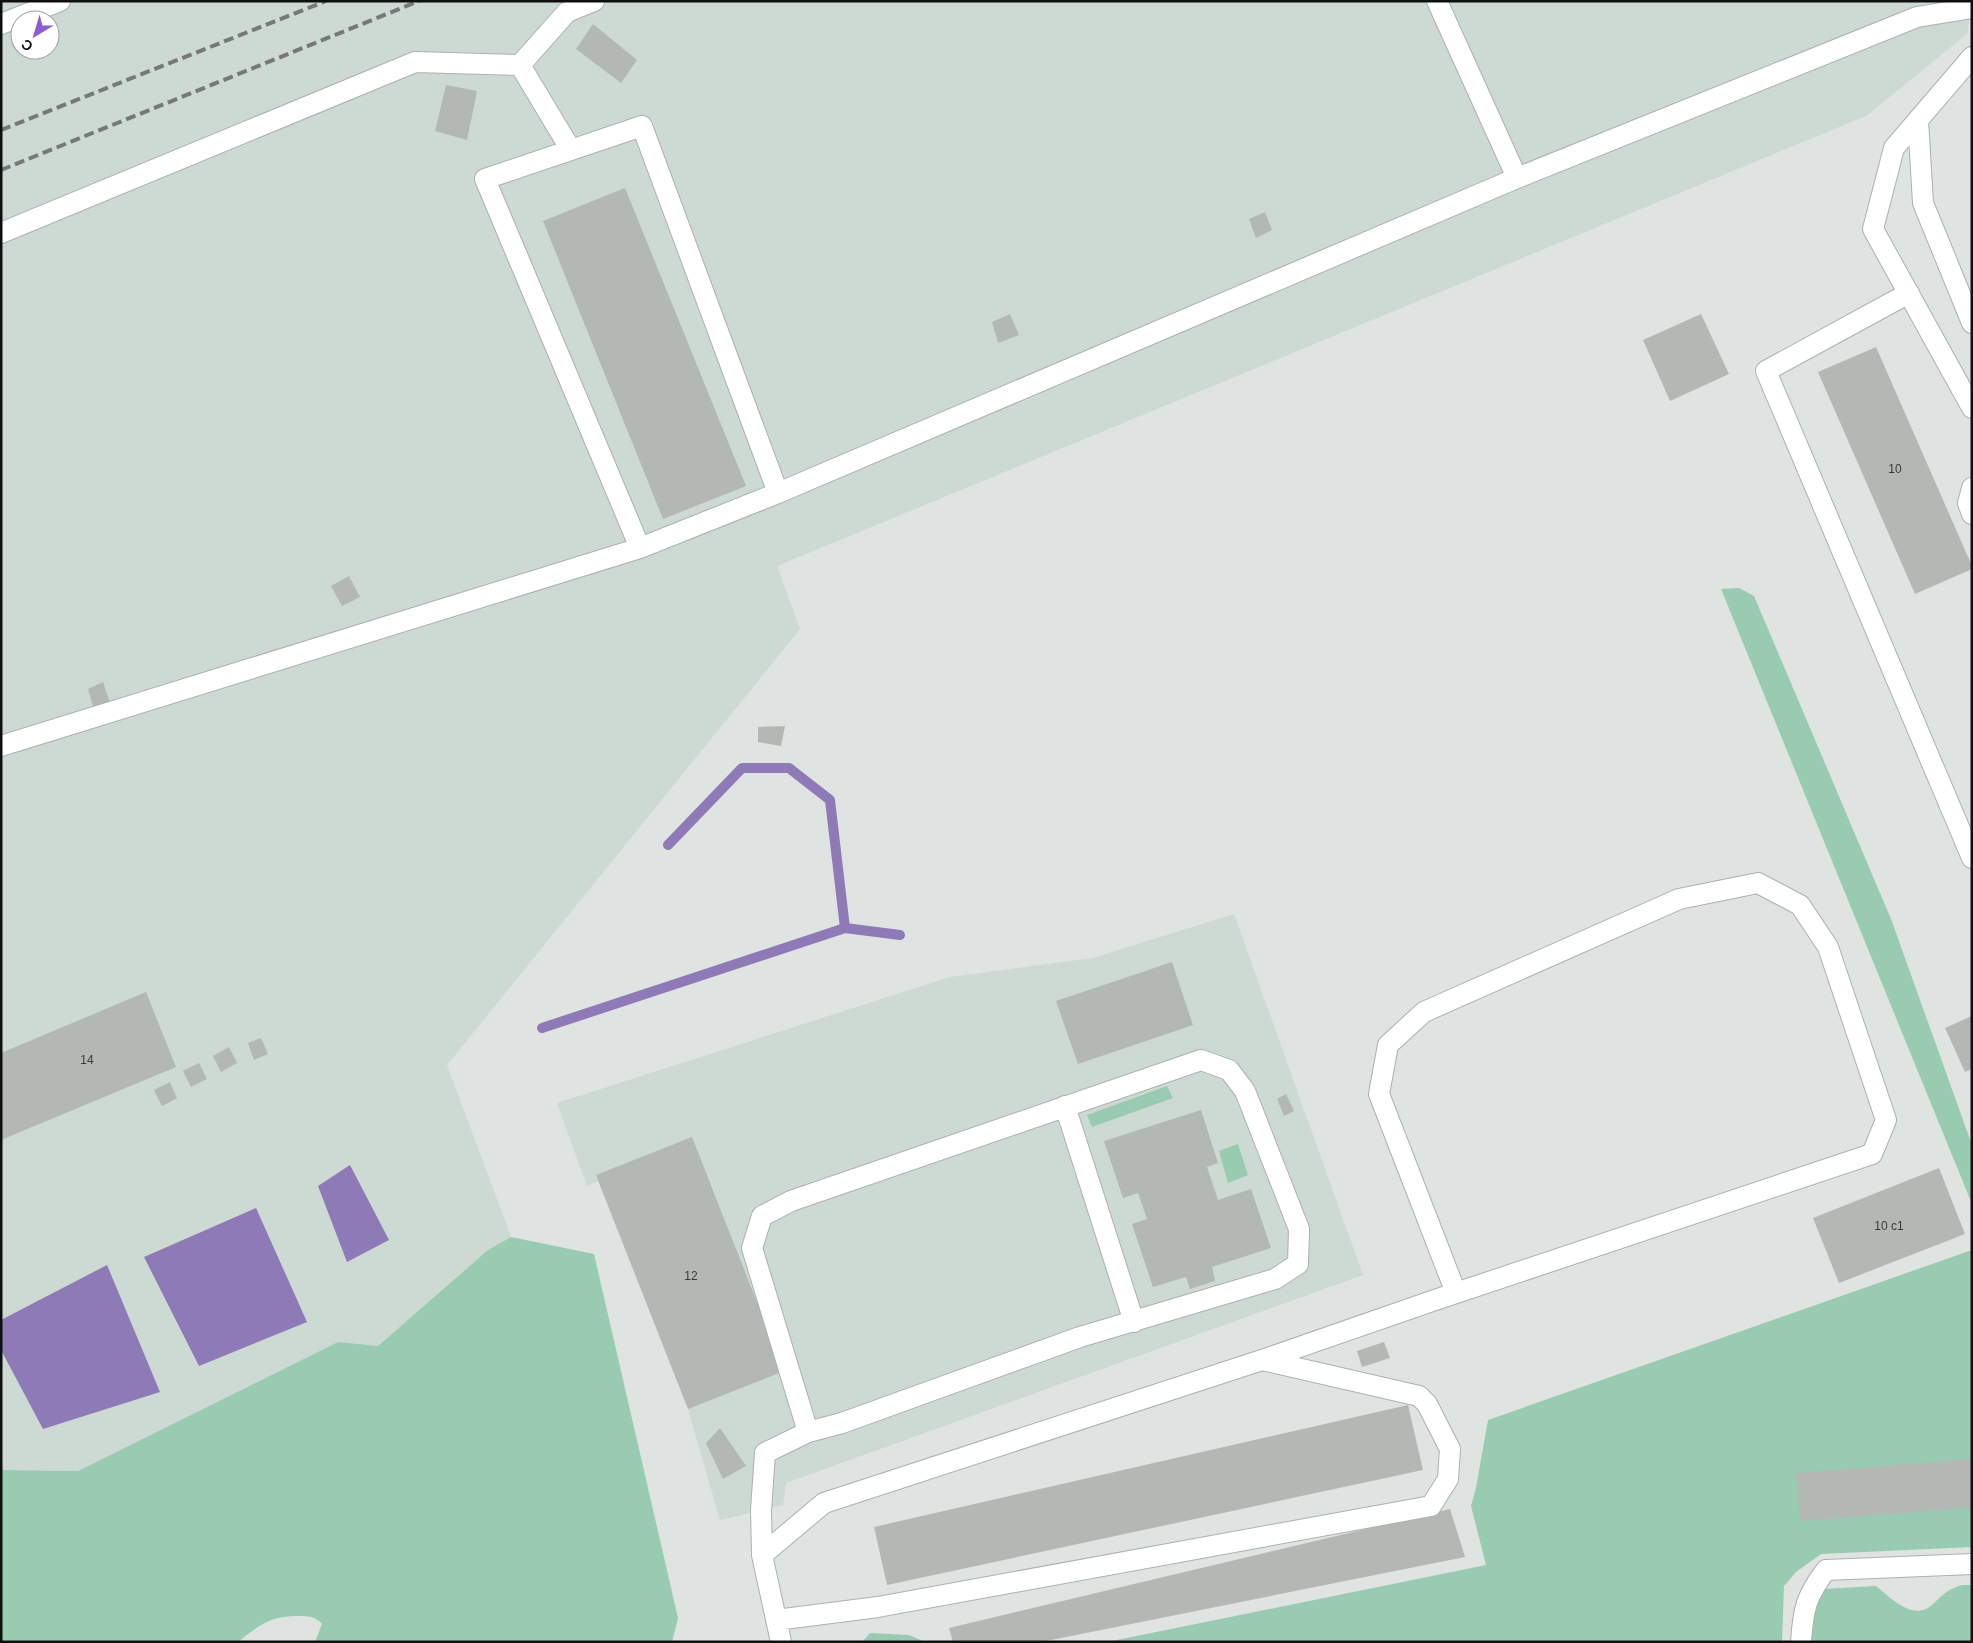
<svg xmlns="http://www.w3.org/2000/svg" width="1973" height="1643" font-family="Helvetica,sans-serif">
	<rect width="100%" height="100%" fill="#dfe3e1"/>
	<path fill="#cdd9d3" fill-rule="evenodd" d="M1,1H1965L1971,9L1967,34L1866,116L777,566L800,629L447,1065L511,1237L488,1250L378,1346L338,1342L78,1471L1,1470ZM20,20H50V50H20Z
		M1234,914L1363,1275L786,1483L783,1505L720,1520L688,1409L598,1181L587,1186L557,1103L950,977L1093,958Z"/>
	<path fill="#99cbb1" d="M1739,588L1754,596L1891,919L1972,1145V1204L1721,589Z
		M1167,1086L1173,1098L1092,1127L1087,1115Z
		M1238,1144L1248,1175L1228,1183L1219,1151Z
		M511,1237L594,1254L678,1618L672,1642H315L322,1624C315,1616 308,1616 297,1616C270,1616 258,1626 238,1642H1V1470L78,1471L338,1342L378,1346L488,1250Z
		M1972,1250V1547L1821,1554L1796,1572L1784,1586L1782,1642H1107L1486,1565L1471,1506L1476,1488L1488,1420Z
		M1962,1585H1972V1642H1803L1805,1605L1823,1589L1876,1586C1890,1597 1914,1623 1933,1604C1945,1593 1945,1591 1962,1585Z
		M870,1633L909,1635L925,1642H862Z"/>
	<path fill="#8e7ab6" d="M350,1165L389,1240L347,1262L318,1186Z
		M256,1208L307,1322L199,1366L144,1257Z
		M107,1265L160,1392L43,1429L1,1350V1320Z"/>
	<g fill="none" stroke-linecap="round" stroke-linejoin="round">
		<path stroke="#8e7ab6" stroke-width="10" d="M668,845L742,768H789L830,800L845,928
			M542,1028L845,928L900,935"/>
	</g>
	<path fill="#b3b8b5" d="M593,24L637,60L621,83L576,49Z
		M446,85L477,91L467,140L435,131Z
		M625,188L746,486L663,519L543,221Z
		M1265,212L1272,230L1256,238L1249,219Z
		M1010,314L1019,335L998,343L992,322Z
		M1701,314L1729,374L1670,401L1643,340Z
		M1876,347L1972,566V569L1915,594L1818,372Z
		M349,576L360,597L342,606L331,586Z
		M103,682L110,703L94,709L88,689Z
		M785,726L781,746L758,742V727Z
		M1172,962L1193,1025L1078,1064L1056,1001Z
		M146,992L176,1067L1,1140V1053Z
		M1972,1016V1069L1965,1072L1945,1028Z
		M261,1038L268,1054L254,1060L248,1043Z
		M229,1047L237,1063L221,1072L213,1056Z
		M199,1063L207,1079L191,1087L183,1071Z
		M170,1082L177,1098L162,1106L154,1090Z
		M1286,1094L1294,1111L1284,1116L1277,1099Z
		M1201,1110L1218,1163L1207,1167L1218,1200L1251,1189L1271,1248L1212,1267L1215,1281L1190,1289L1186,1277L1153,1287L1132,1224L1147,1219L1138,1193L1123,1198L1104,1141Z
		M692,1137L784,1371L688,1409L596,1175Z
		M1939,1168L1965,1234L1839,1283L1813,1218Z
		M1384,1342L1390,1358L1362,1367L1357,1351Z
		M1408,1405L1423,1470L887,1585L874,1527Z
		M720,1428L746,1466L723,1479L706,1443Z
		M1972,1459V1508L1800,1521L1796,1473Z
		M1450,1509L1465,1557L1041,1642H953L949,1628Z"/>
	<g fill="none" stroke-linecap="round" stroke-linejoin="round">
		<g stroke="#acb1ae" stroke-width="22">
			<path id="lane" d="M1437,1L1517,178
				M1,24L60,1
				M1972,57L1894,148L1873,229L1972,408
				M520,65L567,12L594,1
				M1918,120L1923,203L1972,323
				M1,233L415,62L520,65L571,150
				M1909,293L1766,371L1972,858
				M1972,488L1968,503L1972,514
				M640,548L485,179L642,126L778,493
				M1,746L640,548L778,493L1517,178L1917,17L1972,8
				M1065,1106L1134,1322
				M762,1555L824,1503L1262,1360L1435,1300L1456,1293L1872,1154L1886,1120L1828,947L1800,905L1758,883L1679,899L1424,1012L1388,1045L1379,1094L1456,1293
				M776,1620L878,1607L1431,1506L1448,1479L1450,1449L1427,1404L1419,1396L1262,1360
				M781,1642L762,1555L761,1510L765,1453L808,1432L842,1423L1080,1337L1275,1279L1298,1264L1299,1229L1245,1091L1229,1070L1201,1060L791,1201L762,1216L752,1248L808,1432
				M1801,1642C1803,1610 1806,1596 1826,1570L1972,1564"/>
		</g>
		<use href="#lane" stroke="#fff" stroke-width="20"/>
		<path stroke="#767978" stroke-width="4" stroke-dasharray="10 5" stroke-linecap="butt" d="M1,130L326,1
			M1,170L419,1"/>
	</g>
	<g text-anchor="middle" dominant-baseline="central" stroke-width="4" stroke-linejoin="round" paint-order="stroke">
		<g font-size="12" fill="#373a38">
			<text x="1895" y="469">10</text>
			<text x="87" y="1060">14</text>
			<text x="1889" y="1226">10 с1</text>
			<text x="691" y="1276">12</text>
		</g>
	</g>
	<rect width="1973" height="1643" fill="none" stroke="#0e100f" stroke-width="5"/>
	<g transform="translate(35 35) rotate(218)"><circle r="24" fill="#ffffff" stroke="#9f9f9f"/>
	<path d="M0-4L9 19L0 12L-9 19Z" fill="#8c5cd5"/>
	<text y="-8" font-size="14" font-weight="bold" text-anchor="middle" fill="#0e100f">С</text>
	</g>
</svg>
